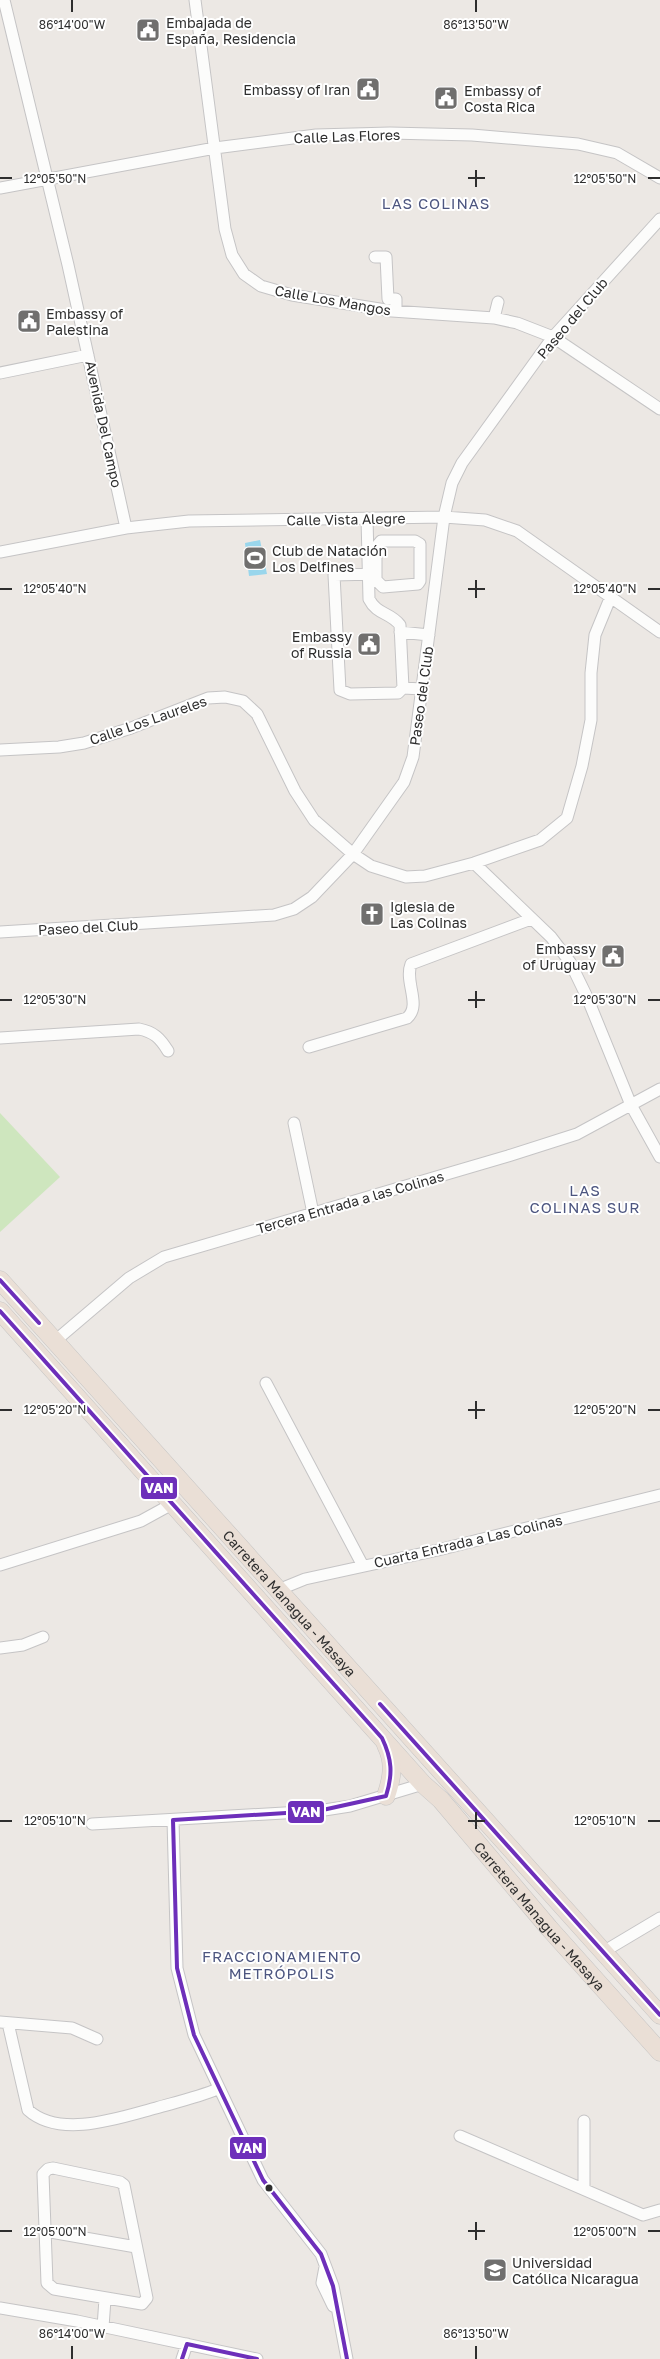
<svg xmlns="http://www.w3.org/2000/svg" width="660" height="2359" font-family="'Golos Text',sans-serif">
	<rect width="100%" height="100%" fill="#ece8e4"/>
	<path fill="#cee6be" d="M0,1113L60,1177L0,1232Z"/>
	<path fill="#99d6ec" d="M260,540L267,574L249,576L245,543Z"/>
	<g fill="none" stroke-linecap="round" stroke-linejoin="round">
		<g stroke="#c5c4c5" stroke-width="13">
			<path id="minor" d="M4,0L68,265L126,528
				M195,0L225,229L232,255L244,274L261,286L292,295L392,311L494,318L517,323L553,337L660,409
				M0,188L215,148L316,135L390,133L472,135L578,144L617,153L660,178
				M375,257H386L388,299H396V311
				M494,318L498,302
				M0,373L88,355
				M367,518L369,599C377,615 390,612 400,625L403,688
				M381,541H415L420,544V581L418,584L383,587L376,580V547Z
				M0,552L126,528L189,521L444,517L485,520L517,531L660,632
				M376,574L334,575L340,690L350,694L398,693L403,688L422,689
				M400,632L429,635
				M0,750L59,747L84,743L131,728L208,698L225,697L243,701L257,714L295,791L314,820L353,854L371,866L406,877L425,876L474,863L540,840L567,818L582,766L591,720V673L595,635L611,596
				M474,863L551,937L570,962L587,997L631,1105L660,1157
				M0,932L274,915L294,909L312,897L353,854L404,782L413,757L444,517L452,483L462,463L553,337L660,219
				M0,1038L139,1029C154,1032 160,1038 168,1051
				M309,1047L407,1018C422,1005 404,982 411,964L531,919
				M294,1123L313,1213
				M55,1341L129,1278L164,1257L508,1156L577,1134L660,1089
				M266,1383L363,1566
				M0,1565L141,1521L172,1504
				M278,1590L305,1579L438,1550L660,1495
				M0,1648L23,1645L43,1637
				M173,1820L177,1968L194,2035L263,2180L321,2254L333,2286L347,2359
				M92,1824L318,1811L350,1806L423,1784
				M603,1952L660,1918
				M0,2022L72,2028L97,2039
				M8,2023L28,2110C60,2139 119,2118 156,2108C177,2102 198,2097 218,2089
				M460,2136L643,2215L660,2210
				M53,2168L120,2182L124,2185L147,2298L142,2304L54,2289L47,2283L43,2174L48,2169Z
				M584,2189V2121
				M45,2231L136,2247
				M325,2267L322,2283L333,2306
				M0,2308L77,2321L257,2359
				M103,2327L105,2299
				M182,2359L187,2344"/>
		</g>
		<g stroke="#c6c5c4" stroke-width="19">
			<g id="highway">
				<path id="s1" d="M0,1280L660,2015"/>
				<path id="s2" d="M0,1311L423,1784L441,1800L549,1928L660,2052"/>
				<path d="M386,1796C392,1778 395,1763 386,1745"/>
			</g>
		</g>
		<use href="#minor" stroke="#fcfcfb" stroke-width="11"/>
		<use href="#highway" stroke="#eadfd6" stroke-width="18"/>
		<g stroke="#fff" stroke-width="8">
			<path id="bus-1" d="M0,1280L39,1323
				M0,1311L382,1738C392,1759 393,1774 386,1796L318,1811L173,1820L177,1968L194,2035L263,2180L321,2254L333,2286L347,2359
				M380,1704L660,2015
				M182,2359L187,2344L257,2359"/>
		</g>
		<use href="#bus-1" stroke="#6d2fba" stroke-width="4"/>
	</g>
	<path fill="none" stroke="#2e2e2e" stroke-width="2" d="M72,0V12M476,0V12M476,170V187M0,178H12M468,178H485M648,178H660M476,580V598M0,589H12M468,589H485M648,589H660M476,991V1008M0,1000H12M468,1000H485M648,1000H660M476,1401V1419M0,1410H12M468,1410H485M648,1410H660M476,1812V1829M0,1821H12M468,1821H485M648,1821H660M476,2222V2240M0,2231H12M468,2231H485M648,2231H660M72,2346V2359M476,2346V2359"/>
	<defs>
		<g id="civic-square" transform="scale(1.25)"><rect x="-9" y="-9" width="18" height="18" rx="4" fill="#706f6e" stroke="#fff"/><path d="M-.6-6.5H3V-4.5H.6V-3L4-1V1h2V6H-6V1h2V-1L-.6-3ZM-1.2 2.5V6h2.4V2.5Z" fill="#fff"/></g>
		<g id="stadium-square" transform="scale(1.25)"><rect x="-9" y="-9" width="18" height="18" rx="4" fill="#706f6e" stroke="#fff"/><path d="M0-5a6.5 5 0 1 0 0 10a6.5 5 0 1 0 0-10ZM-3.5-1.8h7v3.6h-7Z" fill="#fff"/></g>
		<g id="church-square" transform="scale(1.25)"><rect x="-9" y="-9" width="18" height="18" rx="4" fill="#706f6e" stroke="#fff"/><path d="M-1.2-6h2.4v3.5h3.3v2.4h-3.3V6h-2.4V-.1h-3.3v-2.4h3.3Z" fill="#fff"/></g>
		<g id="university-square" transform="scale(1.25)"><rect x="-9" y="-9" width="18" height="18" rx="4" fill="#706f6e" stroke="#fff"/><path d="M0-5L7-2L0 1L-7-2ZM-4 1L0 2.5L4 1V4Q0 6-4 4Z" fill="#fff"/></g>
	</defs>
	<g fill-rule="evenodd">
		<use href="#civic-square" x="148" y="30"/>
		<use href="#civic-square" x="368" y="89"/>
		<use href="#civic-square" x="446" y="98"/>
		<use href="#civic-square" x="29" y="321"/>
		<use href="#stadium-square" x="255" y="558"/>
		<use href="#civic-square" x="369" y="644"/>
		<use href="#church-square" x="372" y="914"/>
		<use href="#civic-square" x="613" y="956"/>
		<use href="#university-square" x="495" y="2270"/>
	</g>
	<circle fill="#2e2e2e" stroke="#fff" stroke-width="2" cx="269" cy="2188" r="4.5"/>
	<g text-anchor="middle" dominant-baseline="central" stroke-width="4" stroke-linejoin="round" paint-order="stroke">
		<g font-size="14" fill="#2e2e2e" stroke="#fff" text-anchor="start">
			<text x="166" y="22">Embajada de<tspan x="166" dy="16">España, Residencia</tspan></text>
			<text x="350" y="89" text-anchor="end">Embassy of Iran</text>
			<text x="464" y="90">Embassy of<tspan x="464" dy="16">Costa Rica</tspan></text>
			<text x="46" y="313">Embassy of<tspan x="46" dy="16">Palestina</tspan></text>
			<text x="272" y="550">Club de Natación<tspan x="272" dy="16">Los Delfines</tspan></text>
			<text x="352" y="636" text-anchor="end">Embassy<tspan x="352" dy="16">of Russia</tspan></text>
			<text x="390" y="906">Iglesia de<tspan x="390" dy="16">Las Colinas</tspan></text>
			<text x="596" y="948" text-anchor="end">Embassy<tspan x="596" dy="16">of Uruguay</tspan></text>
			<text x="512" y="2262">Universidad<tspan x="512" dy="16">Católica Nicaragua</tspan></text>
		</g>
		<g font-size="14" fill="#2e2e2e" stroke="#fff">
			<text transform="translate(347 136) rotate(-2)">Calle Las Flores</text>
			<text transform="translate(333 300) rotate(10)">Calle Los Mangos</text>
			<text transform="translate(572 318) rotate(-50)">Paseo del Club</text>
			<text transform="translate(104 424) rotate(78)">Avenida Del Campo</text>
			<text transform="translate(346 519) rotate(-1)">Calle Vista Alegre</text>
			<text transform="translate(421 696) rotate(-82)">Paseo del Club</text>
			<text transform="translate(148 720) rotate(-19)">Calle Los Laureles</text>
			<text transform="translate(88 927) rotate(-3)">Paseo del Club</text>
			<text transform="translate(350 1202) rotate(-16)">Tercera Entrada a las Colinas</text>
			<text transform="translate(468 1541) rotate(-13)">Cuarta Entrada a Las Colinas</text>
			<text stroke="none"><textPath href="#s1" startOffset="434">Carretera Managua - Masaya</textPath></text>
			<text stroke="none"><textPath href="#s2" startOffset="811">Carretera Managua - Masaya</textPath></text>
		</g>
		<g font-size="15" letter-spacing="1" fill="#4d5680" stroke="#fff">
			<text x="436" y="203">LAS COLINAS</text>
			<text x="585" y="1190">LAS<tspan x="585" dy="17">COLINAS SUR</tspan></text>
			<text x="282" y="1956">FRACCIONAMIENTO<tspan x="282" dy="17">METRÓPOLIS</tspan></text>
		</g>
	</g>
	<g font-size="12" text-anchor="middle" fill="#2e2e2e" stroke="#fff" stroke-width="4" stroke-linejoin="round" paint-order="stroke">
		<text x="72" y="29">86°14'00"W</text>
		<text x="476" y="29">86°13'50"W</text>
		<text x="55" y="183">12°05'50"N</text>
		<text x="605" y="183">12°05'50"N</text>
		<text x="55" y="593">12°05'40"N</text>
		<text x="605" y="593">12°05'40"N</text>
		<text x="55" y="1004">12°05'30"N</text>
		<text x="605" y="1004">12°05'30"N</text>
		<text x="55" y="1414">12°05'20"N</text>
		<text x="605" y="1414">12°05'20"N</text>
		<text x="55" y="1825">12°05'10"N</text>
		<text x="605" y="1825">12°05'10"N</text>
		<text x="55" y="2236">12°05'00"N</text>
		<text x="605" y="2236">12°05'00"N</text>
		<text x="72" y="2338">86°14'00"W</text>
		<text x="476" y="2338">86°13'50"W</text>
	</g>
	<g stroke="#fff" stroke-width="2">
		<rect x="140" y="1476" width="38" height="24" rx="5" fill="#6d2fba"/>
		<rect x="287" y="1800" width="38" height="24" rx="5" fill="#6d2fba"/>
		<rect x="229" y="2136" width="38" height="24" rx="5" fill="#6d2fba"/>
	</g>
	<g font-size="14" text-anchor="middle" font-weight="bold" fill="#fff">
		<text x="159" y="1493">VAN</text>
		<text x="306" y="1817">VAN</text>
		<text x="248" y="2153">VAN</text>
	</g>
</svg>
